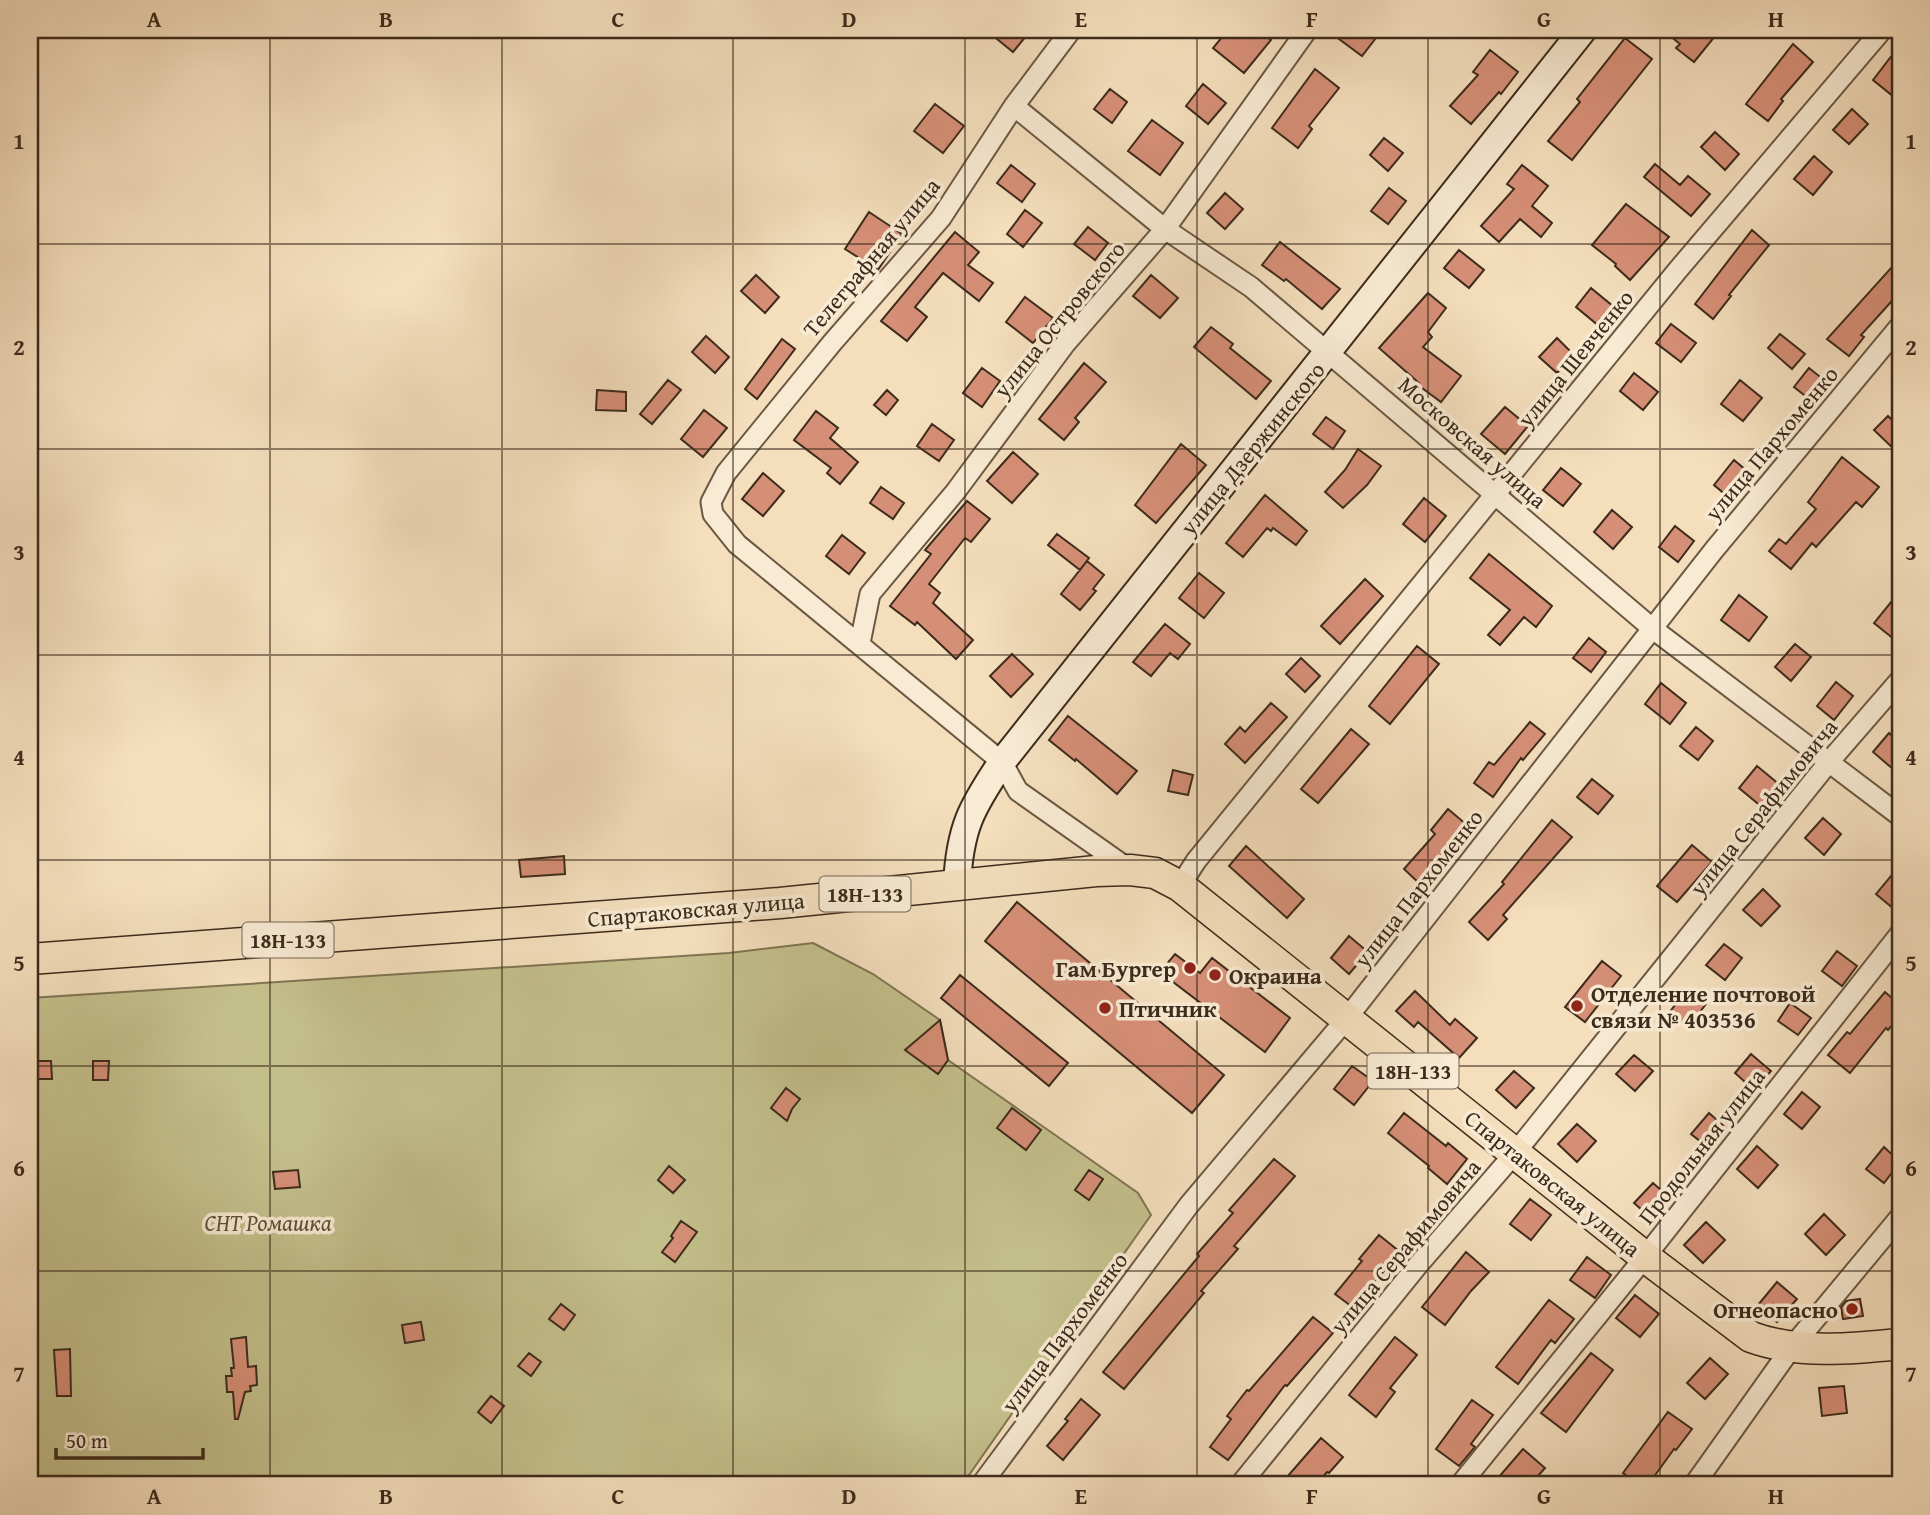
<svg xmlns="http://www.w3.org/2000/svg" width="1930" height="1515" font-family="'Gentium Book Plus',serif">
	<rect width="100%" height="100%" fill="#f4debc"/>
	<filter id="stains"><feTurbulence type="fractalNoise" baseFrequency=".00286" numOctaves="4"/><feColorMatrix values="0 0 0 0 .2 0 0 0 0 .09 0 0 0 0 .02 0 0 0 .5 -.17"/></filter>
	<radialGradient id="worn" r=".72"><stop offset=".6" stop-color="#630" stop-opacity="0"/><stop offset="1" stop-color="#630" stop-opacity=".3"/></radialGradient>
	<path fill="#c3bf8b" stroke="#807554" stroke-width="2" d="M813,943L873,974L940,1020L948,1060L1138,1193L1151,1215L962,1485H30V998L729,953Z"/>
	<path fill="#d68f77" stroke="#3d2b1c" stroke-width="2" d="M986,30H1031L1013,52Z
		M1228,30H1258L1271,40L1244,73L1213,48Z
		M1346,30H1382L1362,56L1339,39Z
		M1663,30H1720L1694,62L1676,48L1680,44Z
		M1625,38L1652,59L1572,160L1548,141L1580,102L1577,99Z
		M1793,44L1813,62L1781,99L1783,101L1768,121L1746,104Z
		M1900,45V89L1894,97L1873,80Z
		M1490,50L1518,72L1501,94L1499,92L1471,124L1450,106L1478,75L1473,72Z
		M1315,69L1339,88L1309,126L1312,129L1298,148L1272,128Z
		M1203,84L1226,103L1208,124L1186,106Z
		M1110,89L1127,102L1112,123L1094,109Z
		M935,104L964,126L943,153L914,131Z
		M1852,109L1868,124L1849,144L1833,130Z
		M1152,120L1183,143L1160,175L1128,151Z
		M1715,132L1739,154L1725,170L1701,147Z
		M1384,138L1403,153L1388,171L1370,155Z
		M1814,156L1832,172L1813,195L1794,179Z
		M1655,164L1680,185L1688,176L1710,194L1691,216L1644,177Z
		M1011,165L1035,184L1022,202L997,183Z
		M1522,165L1548,186L1532,206L1552,223L1541,237L1520,219L1499,242L1481,226L1514,189L1507,184Z
		M1389,188L1406,201L1388,224L1371,211Z
		M1225,193L1243,209L1225,229L1207,213Z
		M1626,204L1669,237L1630,280L1615,266L1616,264L1592,245Z
		M1025,210L1042,223L1023,247L1007,234Z
		M869,212L902,234L878,270L845,249Z
		M1088,227L1108,243L1095,260L1074,244Z
		M1752,230L1769,245L1729,295L1731,296L1713,319L1695,304Z
		M955,232L979,252L968,265L993,283L979,301L943,273L915,307L927,317L907,341L881,321Z
		M1280,242L1340,289L1322,309L1286,279L1284,281L1262,265Z
		M1459,250L1484,270L1469,288L1444,268Z
		M1900,258V292L1861,335L1864,337L1849,356L1827,339Z
		M756,275L779,297L765,313L741,291Z
		M1151,275L1178,298L1160,318L1133,296Z
		M1591,288L1614,307L1599,326L1576,307Z
		M1428,293L1446,308L1428,332L1432,337L1423,347L1461,376L1441,402L1418,385L1419,383L1379,348Z
		M1025,297L1053,318L1033,343L1006,322Z
		M1671,324L1696,343L1681,362L1656,343Z
		M1211,327L1233,344L1230,348L1271,381L1256,399L1194,347Z
		M1780,334L1805,354L1792,369L1768,348Z
		M706,336L729,357L715,373L692,352Z
		M1557,338L1574,355L1557,373L1539,357Z
		M782,339L795,349L757,399L745,389Z
		M1084,363L1106,382L1075,418L1079,422L1064,440L1039,419Z
		M982,368L1000,381L982,407L963,393Z
		M1809,368L1829,384L1813,402L1794,387Z
		M1634,373L1658,392L1643,410L1620,391Z
		M668,380L681,390L652,424L640,414Z
		M1740,380L1762,398L1743,421L1721,404Z
		M597,390L626,392V411L596,410Z
		M887,390L898,400L886,415L874,405Z
		M1505,407L1528,426L1505,454L1481,434Z
		M704,410L727,428L703,457L681,439Z
		M816,411L838,428L830,438L858,462L840,484L827,473L831,468L794,440Z
		M1888,416L1900,428V455L1874,430Z
		M1326,417L1345,431L1333,449L1313,434Z
		M932,424L954,440L939,461L917,446Z
		M1181,444L1206,465L1156,523L1135,505Z
		M1358,449L1381,466L1367,485L1343,508L1325,492L1345,470Z
		M1013,452L1038,474L1012,503L987,481Z
		M1842,457L1879,487L1862,507L1856,502L1816,547L1812,543L1791,569L1769,551L1779,539L1786,544L1816,509L1808,502Z
		M1734,460L1753,476L1733,501L1714,485Z
		M1561,468L1581,484L1563,506L1543,490Z
		M763,473L784,491L763,516L742,499Z
		M881,487L904,503L893,519L870,503Z
		M1265,495L1307,531L1296,545L1273,528L1271,531L1267,528L1243,557L1226,543Z
		M1424,498L1446,516L1425,542L1403,524Z
		M967,501L990,519L971,542L965,538L929,584L940,593L933,603L973,640L956,659L917,622L915,625L890,606L931,554L925,550Z
		M1612,510L1632,527L1613,549L1594,532Z
		M1675,526L1694,541L1678,562L1659,547Z
		M1057,534L1089,558L1080,570L1048,545Z
		M842,535L865,553L849,574L826,556Z
		M1489,554L1552,606L1536,627L1524,617L1500,645L1488,635L1510,610L1470,578Z
		M1087,561L1104,575L1093,589L1096,591L1080,610L1061,594Z
		M1199,573L1224,593L1204,618L1179,598Z
		M1365,579L1383,596L1340,644L1321,626Z
		M1900,591V644L1874,623Z
		M1739,595L1767,617L1749,641L1721,620Z
		M1165,624L1190,644L1178,659L1170,653L1151,676L1133,662Z
		M1589,638L1606,652L1591,672L1573,658Z
		M1795,644L1811,657L1791,681L1775,667Z
		M1417,646L1439,664L1390,724L1369,706Z
		M1012,654L1033,674L1011,697L990,676Z
		M1301,658L1320,676L1305,692L1286,674Z
		M1836,682L1853,696L1834,720L1817,706Z
		M1661,683L1686,703L1670,724L1645,704Z
		M1271,703L1287,717L1245,763L1225,744L1240,727L1245,732Z
		M1068,716L1137,771L1117,794L1076,759L1075,761L1049,740Z
		M1530,722L1545,734L1523,760L1521,758L1493,797L1474,783L1489,762L1494,765Z
		M1696,727L1713,741L1698,760L1680,746Z
		M1351,729L1369,744L1318,803L1301,789Z
		M1889,733L1900,743V775L1873,752Z
		M1757,766L1780,785L1762,807L1739,788Z
		M1173,770L1193,775L1188,795L1168,791Z
		M1592,779L1613,796L1598,814L1577,797Z
		M1448,809L1467,825L1432,866L1435,869L1421,885L1404,869L1435,834L1431,830Z
		M1823,818L1841,834L1824,855L1805,838Z
		M1552,820L1572,837L1503,915L1507,919L1488,940L1469,922L1504,884L1502,882Z
		M1692,845L1712,862L1677,902L1657,886Z
		M1246,846L1304,899L1287,918L1229,866Z
		M564,856L565,874L521,877L519,860Z
		M1900,865V914L1876,894Z
		M1763,889L1780,906L1761,926L1743,910Z
		M1017,902L1224,1075L1192,1113L985,941Z
		M1349,936L1368,952L1349,974L1331,958Z
		M1724,944L1742,958L1725,980L1706,965Z
		M1837,951L1857,966L1842,986L1822,971Z
		M1175,954L1200,973L1212,958L1290,1018L1265,1052L1160,972Z
		M1602,961L1621,976L1585,1022L1565,1007Z
		M960,975L1068,1063L1049,1086L941,998Z
		M1687,989L1706,1004L1688,1028L1669,1013Z
		M1415,991L1450,1025L1455,1019L1477,1038L1459,1058L1418,1022L1414,1027L1396,1011Z
		M1885,992L1900,1005V1016L1888,1030L1886,1028L1850,1073L1828,1055L1847,1032L1850,1034Z
		M1790,1003L1811,1018L1798,1035L1778,1021Z
		M940,1020L948,1060L938,1074L905,1050Z
		M1751,1054L1771,1071L1754,1090L1735,1073Z
		M1634,1055L1653,1071L1635,1091L1616,1074Z
		M31,1061H51L52,1079H31Z
		M93,1061H109L108,1080H93Z
		M1352,1066L1373,1081L1354,1105L1334,1089Z
		M1514,1071L1534,1088L1516,1108L1496,1090Z
		M786,1088L800,1099L792,1109L787,1121L771,1108Z
		M1802,1092L1820,1107L1802,1129L1784,1114Z
		M1012,1108L1041,1130L1026,1150L997,1128Z
		M1404,1113L1446,1146L1448,1143L1467,1159L1447,1184L1428,1168L1429,1166L1388,1133Z
		M1709,1113L1726,1128L1709,1148L1691,1134Z
		M1577,1124L1596,1141L1577,1162L1558,1144Z
		M1757,1146L1778,1165L1758,1188L1737,1169Z
		M1884,1147L1900,1162L1884,1183L1866,1169Z
		M1274,1159L1295,1176L1234,1246L1238,1249L1201,1291L1204,1293L1124,1389L1103,1372L1199,1256L1197,1254L1233,1213L1229,1210Z
		M669,1166L685,1180L673,1193L658,1180Z
		M298,1170L300,1187L275,1189L273,1172Z
		M1089,1170L1103,1179L1089,1200L1075,1190Z
		M1653,1183L1670,1198L1651,1218L1634,1203Z
		M1530,1199L1551,1215L1531,1240L1510,1224Z
		M1824,1214L1845,1235L1826,1255L1805,1234Z
		M681,1221L697,1232L675,1262L662,1252L673,1238L671,1236Z
		M1706,1222L1725,1240L1703,1263L1684,1245Z
		M1379,1235L1400,1252L1371,1286L1373,1288L1355,1309L1335,1294L1362,1261L1359,1259Z
		M1466,1252L1489,1272L1471,1291L1445,1325L1422,1307Z
		M1587,1257L1611,1275L1595,1298L1570,1280Z
		M1777,1282L1797,1299L1777,1322L1758,1305Z
		M1635,1295L1659,1314L1640,1337L1616,1318Z
		M1860,1299L1863,1316L1843,1319L1841,1307L1846,1301Z
		M1549,1300L1574,1319L1555,1343L1551,1340L1518,1384L1496,1367Z
		M561,1304L575,1315L564,1330L549,1319Z
		M1313,1317L1333,1333L1287,1386L1285,1385L1228,1460L1210,1447L1231,1419L1227,1416L1247,1390L1249,1391Z
		M421,1322L424,1340L405,1343L402,1325Z
		M246,1337L248,1367L256,1366L257,1385L250,1386L251,1391L245,1392L238,1419H235L233,1392H227L226,1376H232L231,1368H234L231,1339Z
		M1395,1337L1417,1355L1390,1388L1395,1392L1376,1417L1349,1395Z
		M70,1349L71,1396H57L54,1350Z
		M529,1353L541,1362L531,1376L518,1366Z
		M1591,1353L1613,1370L1566,1432L1541,1413Z
		M1710,1358L1728,1374L1705,1399L1687,1383Z
		M1844,1386L1847,1413L1822,1416L1819,1388Z
		M491,1396L504,1406L491,1423L478,1412Z
		M1081,1399L1100,1415L1063,1460L1047,1446L1068,1421L1065,1419Z
		M1472,1400L1493,1415L1471,1444L1475,1447L1459,1466L1436,1449Z
		M1668,1412L1692,1429L1676,1450L1674,1449L1648,1485H1639L1623,1473Z
		M1321,1438L1343,1457L1329,1473L1327,1472L1316,1485H1280Z
		M1523,1449L1545,1468L1530,1485H1492Z"/>
	<g fill="none" stroke-linecap="round" stroke-linejoin="round">
		<g stroke="#6b5844" stroke-width="23">
			<path id="street" d="M1071,30L1014,106L941,218L832,343L726,473L711,502L713,514L737,544L1002,762L1018,791L1130,870
				M1014,106L1165,229L1251,287L1653,629L1900,816
				M860,643L870,594L956,491L1065,344L1165,229L1307,30
				M1180,886L1196,861L1677,271L1882,30
				M981,1485L1189,1205L1347,1018L1714,550L1900,326
				M1240,1485L1418,1265L1515,1153L1828,763L1900,680
				M1460,1485L1645,1257L1900,934
				M1694,1485L1792,1347L1900,1217"/>
		</g>
		<g stroke="#3d2b1c" stroke-width="30">
			<path id="secondary" d="M957,884C960,828 971,808 1002,762L1583,30"/>
		</g>
		<g stroke="#3d2b1c" stroke-width="33">
			<path id="primary" d="M30,959L780,903L1096,871L1130,870L1155,873L1180,886L1645,1257L1751,1337C1797,1354 1852,1349 1900,1344"/>
		</g>
		<use href="#street" stroke="#f8ead3" stroke-width="19"/>
		<use href="#secondary" stroke="#f8ead3" stroke-width="26"/>
		<use href="#primary" stroke="#f4debc" stroke-width="30"/>
	</g>
	<path fill="none" stroke="#3d2b1c" stroke-width="2" stroke-opacity="0.55" d="M270,30V1485M502,30V1485M733,30V1485M965,30V1485M1197,30V1485M1428,30V1485M1660,30V1485M30,244H1900M30,449H1900M30,655H1900M30,860H1900M30,1066H1900M30,1271H1900"/>
	<g fill="#8f2418" stroke="#f8ead3" stroke-width="2.5">
		<circle cx="1190" cy="968" r="7"/>
		<circle cx="1215" cy="975" r="7"/>
		<circle cx="1577" cy="1006" r="7"/>
		<circle cx="1105" cy="1008" r="7"/>
		<circle cx="1852" cy="1309" r="7"/>
	</g>
	<g text-anchor="middle" dominant-baseline="central" stroke-width="7" stroke-linejoin="round" paint-order="stroke">
		<g fill="#f8ead3" stroke="#756453" stroke-width="2">
			<rect x="819.5" y="876.5" width="91" height="35" rx="5"/>
			<rect x="242.5" y="922.5" width="91" height="35" rx="5"/>
			<rect x="1367.5" y="1053.5" width="91" height="35" rx="5"/>
		</g>
		<g font-size="21" font-weight="bold" fill="#3d2b1c">
			<text x="865" y="894">18Н-133</text>
			<text x="288" y="940">18Н-133</text>
			<text x="1413" y="1071">18Н-133</text>
		</g>
		<g font-size="23" fill="#3d2b1c" stroke="#f8ead3">
			<text transform="translate(871 257) rotate(-50)">Телеграфная улица</text>
			<text transform="translate(1059 319) rotate(-51)">улица Островского</text>
			<text transform="translate(1575 358) rotate(-51)">улица Шевченко</text>
			<text transform="translate(1473 442) rotate(41)">Московская улица</text>
			<text transform="translate(1771 443) rotate(-50)">улица Пархоменко</text>
			<text transform="translate(1252 448) rotate(-51)">улица Дзержинского</text>
			<text transform="translate(1763 807) rotate(-51)">улица Серафимовича</text>
			<text transform="translate(1418 888) rotate(-52)">улица Пархоменко</text>
			<text transform="translate(696 909) rotate(-5)">Спартаковская улица</text>
			<text transform="translate(1701 1146) rotate(-52)">Продольная улица</text>
			<text transform="translate(1553 1183) rotate(39)">Спартаковская улица</text>
			<text transform="translate(1405 1246) rotate(-50)">улица Серафимовича</text>
			<text transform="translate(1064 1332) rotate(-53)">улица Пархоменко</text>
		</g>
		<g font-size="23" font-weight="bold" fill="#3d2b1c" stroke="#f8ead3" text-anchor="start">
			<text x="1176" y="968" text-anchor="end">Гам Бургер</text>
			<text x="1229" y="975">Окраина</text>
			<text x="1591" y="993">Отделение почтовой<tspan x="1591" dy="26">связи № 403536</tspan></text>
			<text x="1119" y="1008">Птичник</text>
			<text x="1838" y="1309" text-anchor="end">Огнеопасно</text>
		</g>
		<g font-size="23" font-style="italic" fill="#5e5038" stroke="#f8ead3">
			<text x="268" y="1222">СНТ Ромашка</text>
		</g>
	</g>
	<rect width="1930" height="1515" fill="none" stroke="#f4debc" stroke-width="77"/>
	<path d="M56 1448v10h147v-10" fill="none" stroke="#3d2b1c" stroke-width="3.5"/>
	<text x="66" y="1448" font-size="21" fill="#3d2b1c" stroke="#f8ead3" stroke-width="5" paint-order="stroke">50 m</text>
	<rect x="38" y="38" width="1854" height="1438" fill="none" stroke="#3d2b1c" stroke-width="2.5"/>
	<g font-size="23" text-anchor="middle" font-weight="bold" fill="#3d2b1c">
		<text x="154" y="27">A</text>
		<text x="386" y="27">B</text>
		<text x="618" y="27">C</text>
		<text x="849" y="27">D</text>
		<text x="1081" y="27">E</text>
		<text x="1312" y="27">F</text>
		<text x="1544" y="27">G</text>
		<text x="1776" y="27">H</text>
		<text x="19" y="149">1</text>
		<text x="1911" y="149">1</text>
		<text x="19" y="355">2</text>
		<text x="1911" y="355">2</text>
		<text x="19" y="560">3</text>
		<text x="1911" y="560">3</text>
		<text x="19" y="765">4</text>
		<text x="1911" y="765">4</text>
		<text x="19" y="971">5</text>
		<text x="1911" y="971">5</text>
		<text x="19" y="1176">6</text>
		<text x="1911" y="1176">6</text>
		<text x="19" y="1382">7</text>
		<text x="1911" y="1382">7</text>
		<text x="154" y="1504">A</text>
		<text x="386" y="1504">B</text>
		<text x="618" y="1504">C</text>
		<text x="849" y="1504">D</text>
		<text x="1081" y="1504">E</text>
		<text x="1312" y="1504">F</text>
		<text x="1544" y="1504">G</text>
		<text x="1776" y="1504">H</text>
	</g>
	<rect width="100%" height="100%" filter="url(#stains)"/>
	<rect width="100%" height="100%" fill="url(#worn)"/>
</svg>
